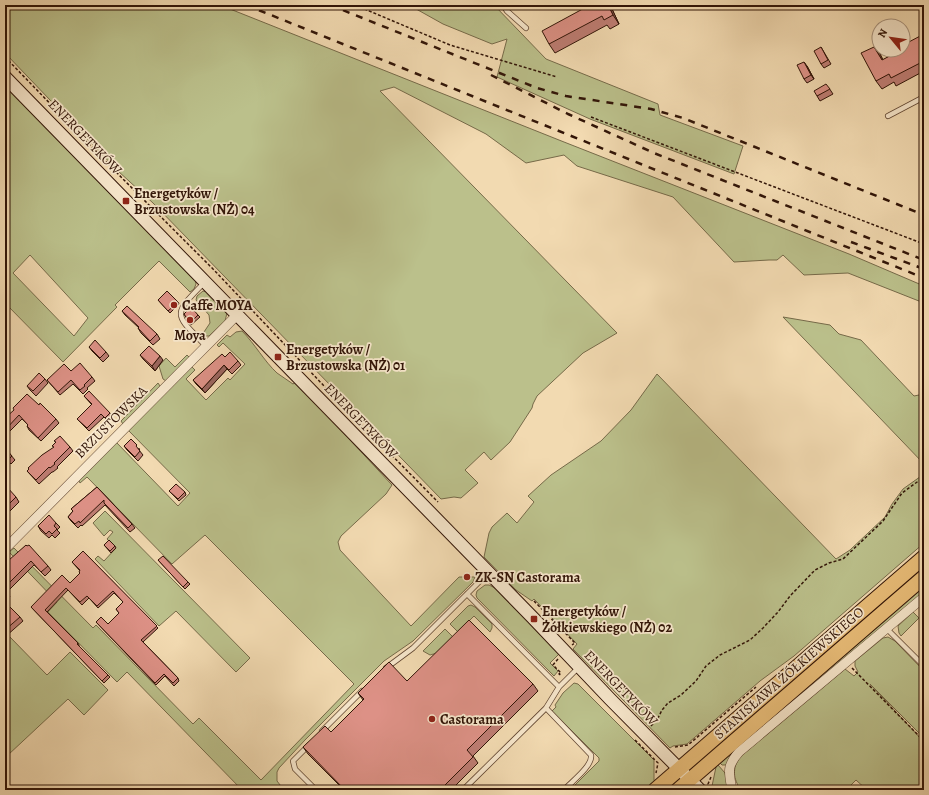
<svg xmlns="http://www.w3.org/2000/svg" width="929" height="795" font-family="Alegreya,serif">
	<rect width="100%" height="100%" fill="#f2dab1"/>
	<filter id="stains"><feTurbulence type="fractalNoise" baseFrequency=".005" numOctaves="4"/><feColorMatrix values="0 0 0 0 .2 0 0 0 0 .09 0 0 0 0 .02 0 0 0 .5 -.17"/></filter>
	<radialGradient id="worn" r=".72"><stop offset=".6" stop-color="#630" stop-opacity="0"/><stop offset="1" stop-color="#630" stop-opacity=".3"/></radialGradient>
	<path fill="#bbc08b" stroke="#766a49" fill-rule="evenodd" d="M5,5H220L564,142L849,254L924,286V303L848,273L804,275L783,255L777,260H769L734,262L673,197L577,166L564,155L526,163L486,134L394,87L380,91L617,333L583,353L537,396L533,404L532,408L510,442L491,460L484,452L465,470L478,483L461,498L454,497L441,499L153,203L118,171L5,53Z
		M409,5H494L546,59L658,104L660,115L743,146L734,174L590,119L497,77L507,39L492,44L443,24Z
		M5,83L195,278L196,284L194,289L190,292L159,261L115,305L117,307L63,362L5,303ZM30,255L88,318L74,336L13,273Z
		M203,291L207,292L227,313L225,321L209,336H206L204,332L210,323L209,315L196,300L197,296Z
		M783,317L830,325L839,334L861,340L914,396L924,394V464Z
		M242,331C255,344 264,361 277,373C282,377 288,380 293,384L296,382L392,485L386,494L341,536L338,542L340,550L411,626L459,577H475L473,582L413,641L384,661L305,740L279,768L277,772V781L284,790H242L127,672L117,682L48,612L57,602L9,552L14,548L93,628L96,625L193,724L199,718L261,780L354,684L205,535L172,564L87,477L80,483L79,481L116,442L178,506L190,493L128,430L191,366L195,370L186,379L206,400L228,378L230,380L245,364L223,343L219,347L217,345L227,335L230,337L236,332Z
		M187,355L189,357L166,381L163,379L159,366L166,358L175,367Z
		M657,374L836,559L850,550L885,517L892,504L903,489L924,474V543L794,656L760,681L687,744L673,746L670,748L573,649L577,644L534,599L532,601L516,590L484,557L489,533L492,527L507,513L517,523L534,502L528,496L551,475L601,441L631,410Z
		M158,383L160,386L123,424L121,421Z
		M105,511L250,658L236,672L176,611L159,626L95,559L98,556L104,561L116,548L107,539L113,532L110,530L104,536L93,523Z
		M924,563V570L713,754L773,698L796,675Z
		M924,584V593L739,746L730,756L727,765H722L718,761Z
		M485,585H489L495,588L559,654L550,663L558,671L554,676L477,598L476,595L477,591Z
		M471,605L475,607L492,624V628L490,632L474,616L458,632L450,624L468,606Z
		M913,612L919,618L901,636L899,633L898,626Z
		M445,629L453,637L437,653L430,655L423,651Z
		M9,636L47,675L70,652L108,690L84,715L68,699L8,755L5,752V640Z
		M888,637L895,641L924,671V738L870,684L924,742V790H867L856,780L846,790H741C733,779 732,768 740,757L845,669L854,676L858,672L855,666V661L883,638Z
		M574,683L578,684L654,760V780L656,783L648,790H570L599,761V758L552,711L556,707L555,705L563,693Z
		M718,765L725,773L729,790H715L712,786L716,767Z"/>
	<g fill="none" stroke-linecap="round" stroke-linejoin="round">
		<g stroke="#614632" stroke-width="6">
			<path id="service" d="M503,5L507,11L526,28
				M888,116L924,97
				M204,283C171,316 175,314 206,346
				M467,594L559,687
				M887,629L924,666
				M386,668L413,648L488,573
				M546,708L591,755C593,766 571,782 564,790
				M322,731L362,691
				M309,745L293,761L295,769L316,790
				M463,790L546,708L559,687L579,667"/>
		</g>
		<g stroke="#614632" stroke-width="10">
			<path id="minor" d="M5,549L237,315
				M732,790C729,772 726,767 739,752L924,597"/>
		</g>
		<g stroke="#311407" stroke-width="14">
			<path id="secondary" d="M5,77L534,619L610,699L700,790"/>
		</g>
		<g stroke="#311407" stroke-width="16">
			<path id="primary" d="M655,790L924,557
				M678,790L924,577"/>
		</g>
		<path stroke="#311407" stroke-width="1.5" stroke-dasharray="3 2" stroke-linecap="butt" d="M355,5L450,45L557,77
			M5,57L122,178L214,270L343,406L438,502
			M591,117L924,244
			M534,601L575,643L572,645
			M558,659L553,665L561,673L559,674L562,676
			M852,668L924,741
			M651,726L658,718L662,710L668,703L681,695L696,681L706,666L720,655L750,640L763,628L778,612L790,596L815,570L829,563L843,559L883,521L902,493L924,477
			M635,740L658,763L656,773
			M675,747L688,745L756,687
			M711,777L708,784L713,790"/>
		<use href="#service" stroke="#f7e7cc" stroke-width="4.5"/>
		<use href="#minor" stroke="#f7e7cc" stroke-width="9"/>
		<use href="#secondary" stroke="#f7e7cc" stroke-width="12"/>
		<use href="#primary" stroke="#e9bd78" stroke-width="14"/>
		<path stroke="#311407" stroke-width="2.5" stroke-dasharray="7 7" stroke-linecap="butt" d="M246,5L924,278
			M330,5L537,88L566,96L651,109L683,118L924,215
			M491,75L568,114L654,153L924,260
			M851,242L924,269"/>
	</g>
	<path fill="#be7d73" stroke="#311407" d="M598,5H609L612,9L619,24L610,29L607,25L555,53L549,44Z
		M924,34V71L896,86L894,82L882,89L876,81L880,54L883,60L907,47Z
		M821,47L831,64L824,68L821,64Z
		M807,66L814,79L807,83L804,79Z
		M829,88L833,94L820,101L817,96Z
		M158,300L178,302L179,304L170,313Z
		M122,311L157,334L160,339L153,345L141,333L138,328H139L125,315Z
		M184,314L198,315L200,317L191,325Z
		M89,347L106,352L109,356L103,362L92,351Z
		M140,355L163,360L155,371L143,359Z
		M225,357L238,361L241,365L232,374L227,369L205,393L196,384L193,380Z
		M71,371L92,377L95,381L87,388L88,389L83,394L73,384L60,395L47,380Z
		M45,379L48,383L36,396L30,390L27,386Z
		M84,396L110,413L112,417L108,421L104,417L89,431L77,419L92,405Z
		M39,405L56,419L59,423L41,441L29,430L27,426L28,425L22,419L5,436V418Z
		M124,446L140,449L139,450L143,455L138,461L127,450Z
		M70,447L73,451L57,467L58,468L53,472H52L39,484L27,471L29,469Z
		M5,448L15,460L11,464L5,458Z
		M97,487L132,524L135,528L130,532L105,505L82,526L81,525L78,528L71,521L68,517L73,511L71,509Z
		M5,490L16,497L19,502L5,516Z
		M169,491L185,492L186,495L179,501Z
		M56,523L60,527L57,530L60,533L55,538L52,535L49,538L41,531L38,526Z
		M26,545L48,566L51,570L45,576L34,565L7,592L10,597L5,602V566Z
		M104,545L115,546L116,548L111,553Z
		M83,551L158,628L143,642L178,678L179,681L174,686L165,676L156,685L96,622L108,624L119,613L116,609L123,602L114,593L98,608L89,598L82,605L68,590L47,612L78,643L79,645V646L110,677L104,683L31,607L70,583L80,573V571L72,562Z
		M158,560L188,582L190,584L185,589Z
		M5,608L20,617L23,621L5,637Z
		M924,640V654L920,648Z
		M407,681L533,684L538,691L473,756L478,763L451,790H344L308,754L303,747L331,732L363,700L358,693Z"/>
	<path fill="#9b665e" stroke="#311407" d="M608,5H609L612,9L619,24L613,15Z
		M874,47L880,54L887,68L882,60Z
		M804,62L807,66L814,79L811,75Z
		M160,356L163,360L155,371L152,366Z
		M224,365L227,369L205,393L202,389Z"/>
	<path fill="#dd9186" stroke="#311407" d="M590,5H596V6L598,5H608L613,15L604,20L602,16L549,44L542,31Z
		M924,34V61L891,78L889,74L876,81L861,53L874,47L882,60L901,50H903V49L907,47L905,44Z
		M821,47L828,60L821,64L814,51Z
		M804,62L811,75L804,79L797,65Z
		M826,84L830,89L817,96L814,91Z
		M167,291L178,302L168,311L158,300Z
		M127,306L157,334L150,341L138,328L139,327L122,311Z
		M191,307L198,315L190,323L184,314Z
		M95,340L106,352L100,358L89,347Z
		M149,346L160,356L152,366L140,355Z
		M230,352L238,361L229,370L224,365L202,389L193,380L222,354L225,357Z
		M80,363L92,377L84,385L85,386L80,390L71,380L58,392L47,380L64,364L71,371Z
		M39,373L45,379L33,391L27,386Z
		M89,391L110,413L105,418L101,414L87,428L77,419L92,404L84,396Z
		M27,394L39,405L40,403L56,419L38,438L27,426L28,425L19,415L5,430V418L14,410L13,408Z
		M60,436L70,447L54,463L55,464L50,468L49,467L36,480L27,471L29,469L28,468L42,455L54,447L52,446L56,442L54,441Z
		M131,439L137,445L136,446L140,451L135,457L124,446Z
		M5,448L12,456L8,460L5,457Z
		M176,484L185,492L178,499L169,491Z
		M7,487L16,497L5,508V490Z
		M97,487L132,524L128,528L104,503V500L80,523L79,521L75,524L68,517L73,511L71,509Z
		M49,515L56,523L54,526L57,529L52,534L49,531L46,534L38,526Z
		M109,540L115,546L110,551L104,545Z
		M26,545L27,546L29,545L48,566L41,572L31,561L5,587V566L10,561L9,560Z
		M83,551L157,626L141,640L178,678L173,683L164,674L155,683L96,622L101,617L108,624L119,613L116,609L123,602L113,591L97,606L87,596L80,602L66,588L45,610L78,643L77,644L108,675L102,681L31,607L62,575L70,583L80,573L79,572L80,570L72,562Z
		M163,556L188,582L183,587L158,560Z
		M8,605L20,617L5,630V608Z
		M469,620L533,684L467,750L473,757L440,790H345L303,747L325,726L331,732L364,699L358,693L389,662L407,681Z
		M924,640V650L920,648Z"/>
	<g fill="#8f2418" stroke="#f7e7cc" stroke-width="1.5">
		<rect x="122" y="197" width="8" height="8" rx="2"/>
		<circle cx="174" cy="305" r="4"/>
		<circle cx="190" cy="320" r="4"/>
		<rect x="274" y="353" width="8" height="8" rx="2"/>
		<circle cx="467" cy="577" r="4"/>
		<rect x="530" y="615" width="8" height="8" rx="2"/>
		<circle cx="432" cy="719" r="4"/>
	</g>
	<g text-anchor="middle" dominant-baseline="central" stroke-width="3.5" stroke-linejoin="round" paint-order="stroke">
		<g font-size="14" fill="#311407" stroke="#f7e7cc">
			<text transform="translate(85 137) rotate(46)">ENERGETYKÓW</text>
			<text transform="translate(361 421) rotate(46)">ENERGETYKÓW</text>
			<text transform="translate(111 422) rotate(-45)">BRZUSTOWSKA</text>
			<text transform="translate(789 673) rotate(-41)">STANISŁAWA ŻÓŁKIEWSKIEGO</text>
			<text transform="translate(621 688) rotate(46)">ENERGETYKÓW</text>
		</g>
		<g font-size="14" font-weight="bold" fill="#311407" stroke="#f7e7cc" text-anchor="start">
			<text x="134" y="193">Energetyków /<tspan x="134" dy="16">Brzustowska (NŻ) 04</tspan></text>
			<text x="182" y="305">Caffe MOYA</text>
			<text x="190" y="335" text-anchor="middle">Moya</text>
			<text x="286" y="349">Energetyków /<tspan x="286" dy="16">Brzustowska (NŻ) 01</tspan></text>
			<text x="475" y="577">ZK-SN Castorama</text>
			<text x="542" y="611">Energetyków /<tspan x="542" dy="16">Żółkiewskiego (NŻ) 02</tspan></text>
			<text x="440" y="719">Castorama</text>
		</g>
	</g>
	<rect width="929" height="795" fill="none" stroke="#f2dab1" stroke-width="20"/>
	<rect x="6" y="6" width="917" height="783" fill="none" stroke="#311407" stroke-width="2"/>
	<rect x="10" y="10" width="909" height="775" fill="none" stroke="#311407"/>
	<g transform="translate(891 38) rotate(299)"><circle r="19" fill="#f7e7cc" stroke="#a8937d"/>
	<path d="M0-3L7 15L0 10L-7 15Z" fill="#8f2418"/>
	<text y="-6" font-size="11" font-weight="bold" text-anchor="middle" fill="#311407">N</text>
	</g>
	<rect width="100%" height="100%" filter="url(#stains)"/>
	<rect width="100%" height="100%" fill="url(#worn)"/>
</svg>
